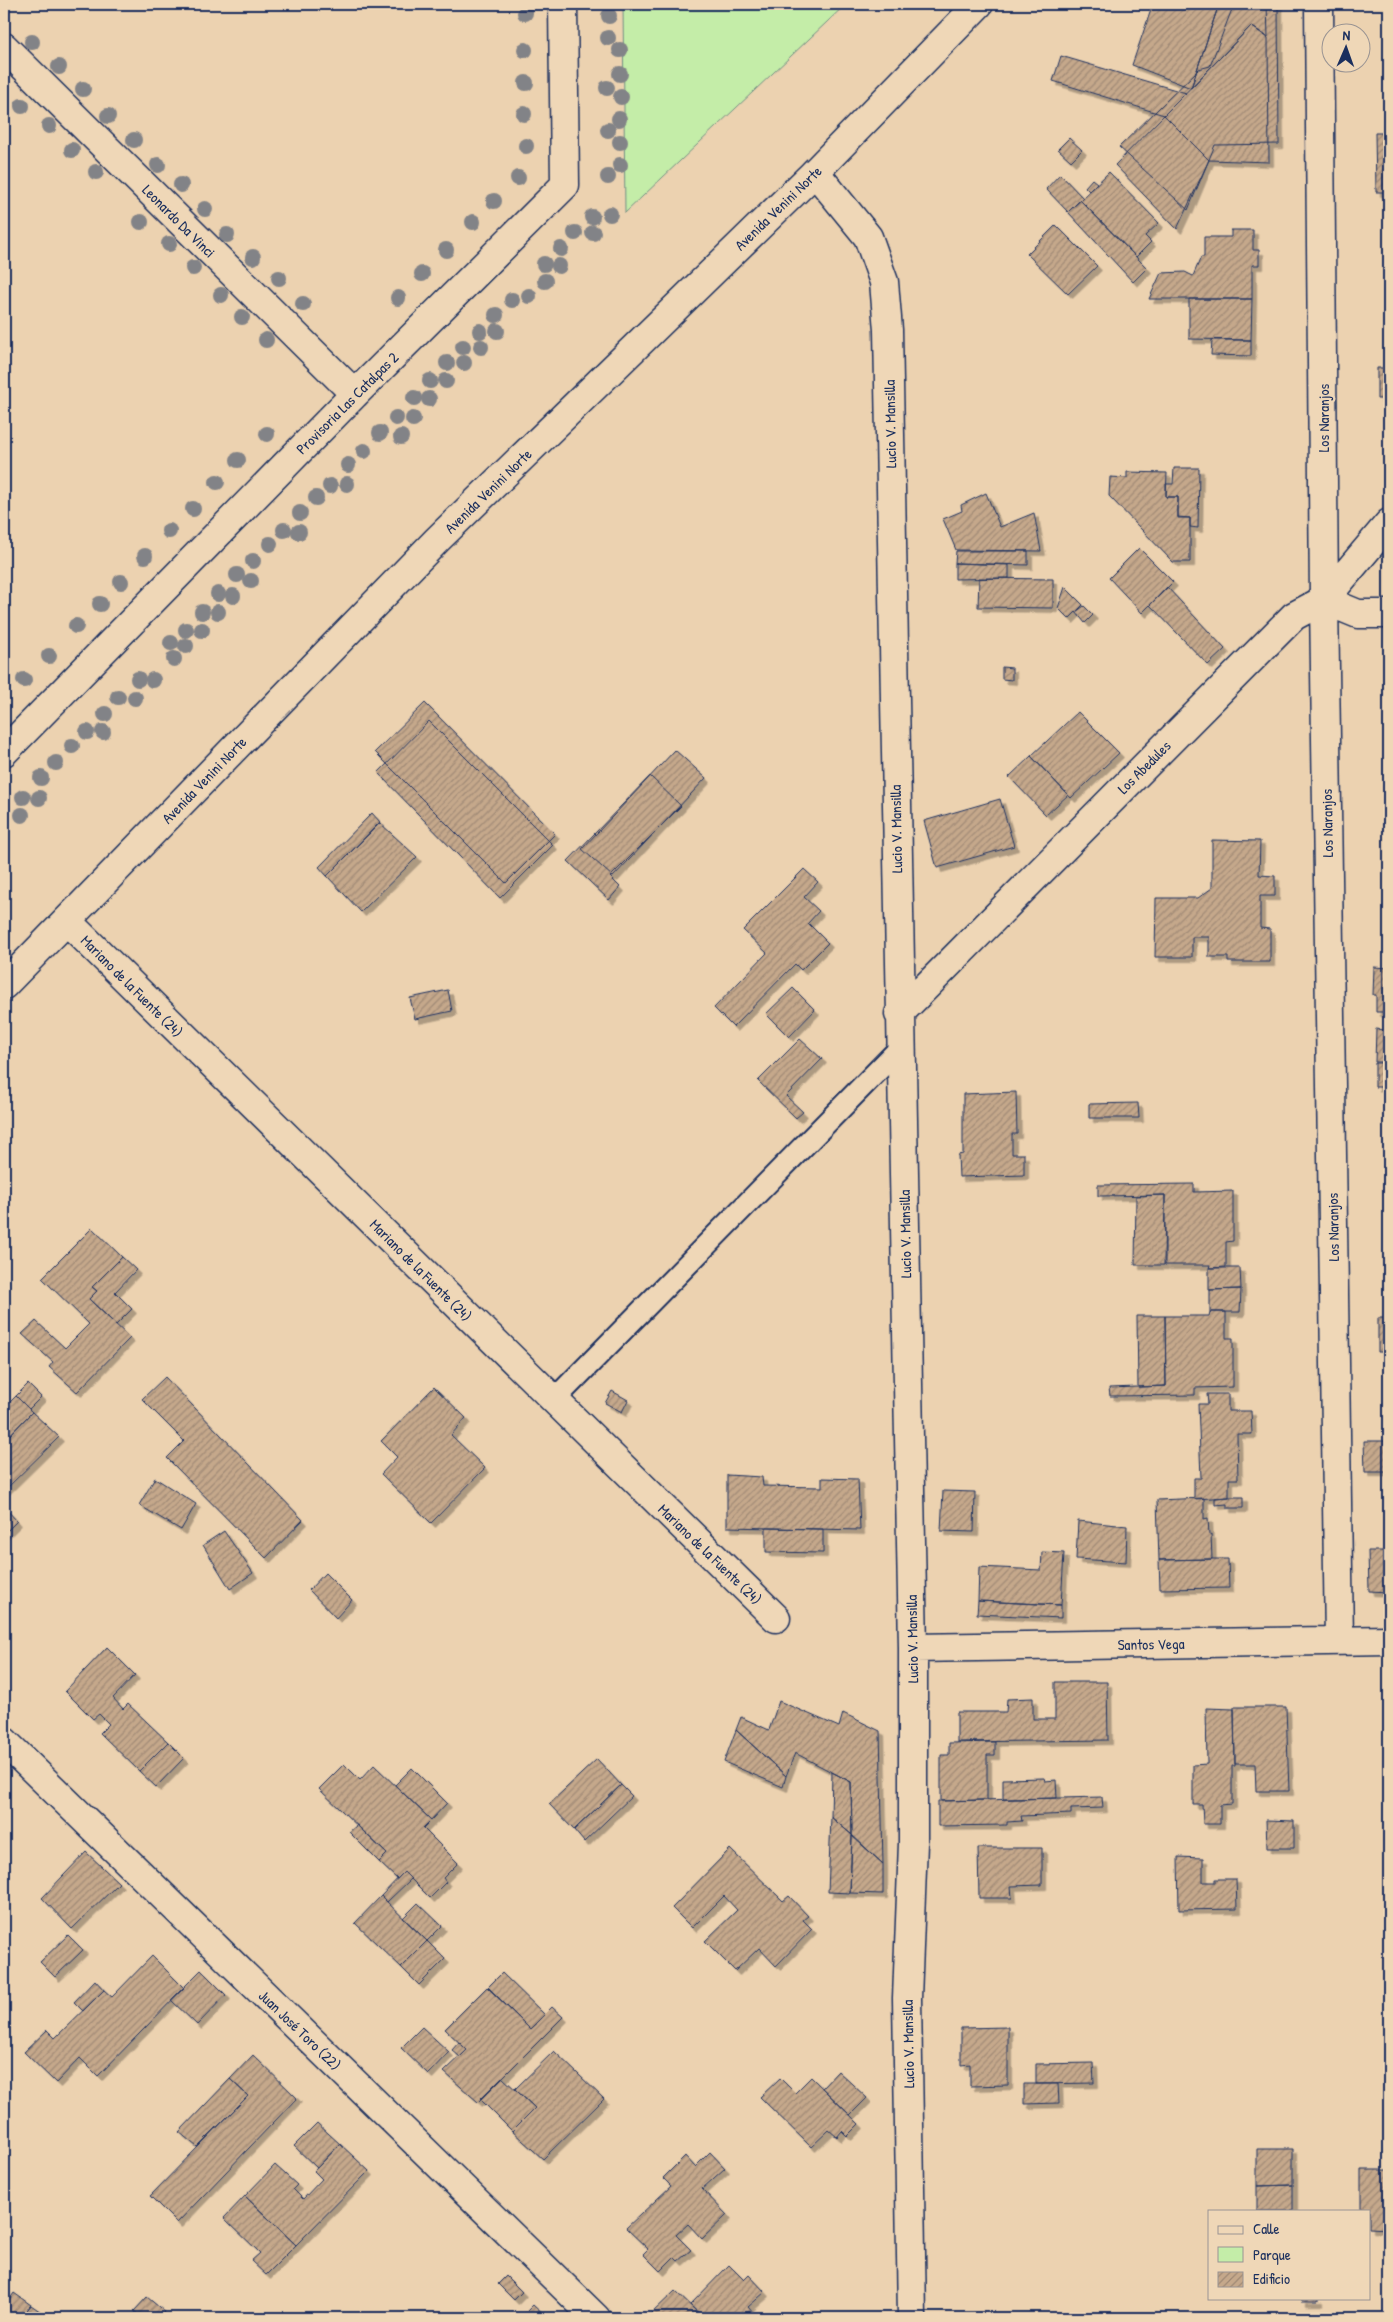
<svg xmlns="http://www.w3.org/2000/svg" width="1393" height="2322" font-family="'Patrick Hand',sans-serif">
	<defs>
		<pattern id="building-hatch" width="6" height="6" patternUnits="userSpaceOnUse" patternTransform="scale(1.25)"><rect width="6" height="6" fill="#c5a88b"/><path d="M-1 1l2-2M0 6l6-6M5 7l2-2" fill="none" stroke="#9f8975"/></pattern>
		<filter id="shadow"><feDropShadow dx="4.5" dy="4.5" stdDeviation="0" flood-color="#0004"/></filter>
	</defs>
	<rect width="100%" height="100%" fill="#ecd2b0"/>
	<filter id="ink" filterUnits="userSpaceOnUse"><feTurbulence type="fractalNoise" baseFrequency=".02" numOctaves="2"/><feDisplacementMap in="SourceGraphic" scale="10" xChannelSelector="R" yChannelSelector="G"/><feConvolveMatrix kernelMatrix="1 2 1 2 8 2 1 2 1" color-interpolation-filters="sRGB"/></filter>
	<g filter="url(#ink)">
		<path fill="#c4eda8" stroke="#708e83" d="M623,4H846L625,213Z"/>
		<path fill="url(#building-hatch)" stroke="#1b2f5e" filter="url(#shadow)" d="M1153,4H1219L1191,88L1132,65Z
			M1219,4H1267L1268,37L1251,26L1191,88Z
			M1234,4H1278L1279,144L1215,145L1188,210L1119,147L1199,69L1210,66Z
			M1251,26L1268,38L1269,162L1209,160L1164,115Z
			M1061,56L1186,93L1164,115L1053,81Z
			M1164,115L1209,160L1177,229L1115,165Z
			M1375,133H1389V192H1376Z
			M1069,138L1082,150L1071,161L1058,149Z
			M1109,172L1159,223L1145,236L1151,242L1136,257L1080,200Z
			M1060,174L1083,198L1068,212L1046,189Z
			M1092,179L1097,183L1089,191L1085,187Z
			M1080,200L1147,268L1133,282L1068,212Z
			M1056,225L1097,266L1068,294L1027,254Z
			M1231,230H1253V250H1259V265H1252V299H1149L1161,273L1185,272L1193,276L1201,257H1204V237H1231Z
			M1189,299H1252L1251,340L1189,339Z
			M1212,340H1251V356L1211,355Z
			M1377,368H1389V399H1377Z
			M1174,468H1199L1198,528L1190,527V518L1178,517V497H1166V484H1173Z
			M1127,472L1167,473L1166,497H1178V518H1190V562H1173L1109,496L1110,477L1127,478Z
			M986,493L1000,527L1034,513L1041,551L956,550L943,519L962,511L961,505Z
			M1139,548L1173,582L1142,613L1109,578Z
			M956,551H1028V565L955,563Z
			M955,563L1009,565V578L955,579Z
			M979,578L1053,579V608L978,607Z
			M1065,587L1083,605L1069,619L1058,608Z
			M1167,587L1225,649L1208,665L1150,605Z
			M1084,606L1093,615L1085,623L1076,612Z
			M1002,667L1012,668V680L1002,679Z
			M425,703L555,834L506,883L375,752Z
			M1078,712L1119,753L1071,798L1031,756Z
			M429,721L553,845L500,898L378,773Z
			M675,750L706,778L613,877L582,849Z
			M1031,756L1068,795L1046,815L1009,777Z
			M650,776L681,806L610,877L620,887L609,900L568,861Z
			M1000,799L1014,846L937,868L924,821Z
			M372,813L380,822L327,876L319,867Z
			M380,823L417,857L361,912L327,876Z
			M1212,840L1260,841L1259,875L1275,876V896H1260V928L1270,929V962H1228V957H1209V937H1192V957H1155L1156,898H1198L1212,888Z
			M804,869L818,882L804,897L819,911L808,923L828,943L801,970L795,964L733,1027L714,1008L767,953L743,930Z
			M1374,967L1389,968V1062H1375L1376,1029L1385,1030V1012H1376V995H1373Z
			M793,988L815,1010L789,1037L766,1014Z
			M448,990L452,1011L415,1019L410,998Z
			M800,1039L822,1059L786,1096L803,1112L796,1118L758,1081Z
			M1375,1063H1389V1087H1375Z
			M1016,1092L1017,1134H1012V1154H1024V1175L959,1177L958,1155L963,1154V1094Z
			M1138,1103L1139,1118H1089V1104Z
			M1194,1184V1192L1233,1191V1241L1226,1242V1267L1209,1268L1210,1265H1165V1195L1098,1196V1185Z
			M1165,1195L1164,1265H1135L1136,1196Z
			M92,1228L122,1257L92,1287L97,1291L89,1299L130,1338L77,1392L49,1367L53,1362L22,1334L36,1321L65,1348L89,1324L42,1278Z
			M122,1257L136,1270L115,1292L132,1309L116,1325L89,1299L97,1291L92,1287Z
			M1209,1268H1240L1241,1289L1209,1290Z
			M1241,1289L1240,1312H1210V1290Z
			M1210,1312H1226V1338H1233V1387L1195,1388V1395L1110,1396L1109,1388L1166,1386L1165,1316H1209Z
			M1137,1316H1165L1166,1386L1138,1387Z
			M1378,1318H1389V1352H1378Z
			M165,1377L303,1520L266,1558L167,1458L184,1441L142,1399Z
			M28,1384L41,1397L29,1409L16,1396Z
			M434,1387L466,1418L451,1435L485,1468L431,1523L381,1474L397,1457L381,1441Z
			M612,1391L628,1400L622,1412L605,1403Z
			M1207,1394H1228V1411H1251L1252,1434H1237L1238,1479H1229V1497L1194,1499V1478H1201L1198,1404H1208Z
			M16,1396L32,1412L4,1441V1408Z
			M32,1412L59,1437L4,1491V1441Z
			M1364,1441H1389V1472H1365Z
			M727,1475L762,1477L763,1486L822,1487V1478L858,1479L860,1530L727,1527Z
			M155,1478L196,1504L181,1530L139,1505Z
			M943,1491L975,1492L974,1532L941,1531Z
			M1229,1497H1243V1508H1227V1504L1215,1505V1498Z
			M1204,1498V1519L1208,1518L1209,1535L1211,1534L1212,1559L1159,1560L1157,1500Z
			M6,1509L17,1521L4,1534V1511Z
			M1078,1521L1127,1526L1126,1562L1076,1559Z
			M766,1528L823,1529V1553L766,1552Z
			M224,1531L253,1573L230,1589L203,1545Z
			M1368,1551H1389V1592L1369,1591Z
			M1042,1552L1064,1553L1061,1605L978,1601L979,1567L1041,1570Z
			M1212,1559H1228L1229,1588L1160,1589L1159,1560Z
			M325,1573L352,1600L336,1618L309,1590Z
			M978,1601L1061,1605V1618L977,1614Z
			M107,1647L135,1675L113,1698L123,1709L128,1704L168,1742L139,1771L100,1733L109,1724L99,1714L93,1719L65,1691Z
			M1055,1682H1107L1108,1740L957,1742V1712H1006L1007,1699L1033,1698V1719H1055Z
			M779,1701L839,1727L843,1713L880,1731L883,1864L852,1835L851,1782L795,1753L786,1776L736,1730L741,1717L769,1730Z
			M1234,1707H1286L1289,1791H1256L1255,1764H1235Z
			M1206,1708L1234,1709L1235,1764V1766H1232V1804L1220,1805V1824H1203L1202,1804H1193V1765L1207,1764Z
			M736,1730L786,1776L783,1787L724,1762Z
			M168,1742L184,1758L156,1787L139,1771Z
			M995,1742V1755H987V1800L941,1801V1755H949V1743Z
			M597,1759L621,1785L574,1830L549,1804Z
			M344,1764L360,1780L374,1765L431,1820L423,1828L458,1863L443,1878L446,1882L430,1898L404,1872L397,1879L379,1862L387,1854L319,1789Z
			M412,1768L447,1803L431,1820L395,1785Z
			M832,1772L851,1782L852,1835L831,1817Z
			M1044,1778L1045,1781L1056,1780L1057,1798L1003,1799V1779Z
			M621,1785L632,1796L584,1842L574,1830Z
			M1102,1797L1103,1808L1071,1809V1814L1021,1816L1022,1821L1007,1822V1825L938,1826V1801Z
			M831,1817L852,1835L850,1893L828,1892Z
			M1266,1820L1294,1821V1848H1267Z
			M357,1825L387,1854L379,1862L349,1832Z
			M852,1836L883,1864V1894L850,1893Z
			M978,1848H1042V1885L1011,1886L1012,1898H979Z
			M730,1849L783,1901L789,1896L808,1916L803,1920L812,1929L776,1966L759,1948L735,1971L705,1941L737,1910L724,1896L692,1928L672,1908Z
			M86,1852L119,1883L72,1929L42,1898Z
			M1178,1857L1203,1858V1882H1215V1879H1236L1237,1909L1179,1910Z
			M404,1872L411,1879L387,1902L381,1896Z
			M381,1896L427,1941L401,1967L355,1923Z
			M418,1903L442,1926L427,1941L403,1918Z
			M68,1935L83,1950L55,1977L40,1962Z
			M427,1941L445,1959L419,1985L401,1967Z
			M152,1956L184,1988L98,2076L80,2058L56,2083L24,2052L47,2030L55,2038L104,1990L112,1997Z
			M201,1970L226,1995L197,2025L171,2000Z
			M502,1973L545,2015L530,2029L488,1987Z
			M95,1980L104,1990L83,2011L74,2002Z
			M487,1987L530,2029L552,2007L563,2017L478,2102L444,2072L467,2050L445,2029Z
			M422,2027L449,2052L428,2074L401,2048Z
			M1008,2027V2085L970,2086V2064L961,2065V2028Z
			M459,2042L467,2050L460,2057L452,2050Z
			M554,2051L604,2099L543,2159L512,2131L535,2108L515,2089Z
			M253,2055L297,2098L177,2223L150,2196L248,2096L230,2079Z
			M1093,2063L1094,2083L1036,2084V2064Z
			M838,2071L867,2098L850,2115L822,2088Z
			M502,2077L535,2108L512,2131L480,2099Z
			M811,2077L859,2124L847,2136L842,2131L837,2137L829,2130L811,2147L760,2097L780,2078L795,2093Z
			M230,2079L248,2096L197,2147L179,2132Z
			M1024,2084H1058L1059,2103L1024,2104Z
			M317,2123L340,2144L317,2168L294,2146Z
			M340,2144L369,2171L296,2245L245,2196L275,2165L297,2185L293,2189L303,2199L322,2179L314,2171Z
			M1257,2149H1293V2185L1257,2186Z
			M710,2152L725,2168L702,2189L727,2215L702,2239L688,2224L676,2235L691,2250L678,2261L674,2257L660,2271L643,2254L648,2249L626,2228L671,2186L663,2178L685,2156L695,2167Z
			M1361,2170H1389V2229L1369,2228V2211H1361Z
			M1293,2185V2211H1257V2186Z
			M245,2196L296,2245L266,2275L251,2261L260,2253L224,2218Z
			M729,2265L744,2280L749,2275L765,2292L748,2307L754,2314L750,2318H713L711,2316L704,2318L690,2305Z
			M506,2276L522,2292L514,2300L498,2284Z
			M675,2291L698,2313L692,2318H656L651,2314Z
			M14,2293L31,2305L21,2318H4V2307Z
			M147,2297L165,2312L159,2318H143L134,2311Z
			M1302,2298H1318V2301H1302Z
			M31,2305L50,2318H21Z
			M533,2305L547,2318H520Z"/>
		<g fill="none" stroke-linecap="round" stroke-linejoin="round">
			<g stroke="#1b2f5e" stroke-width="25">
				<path id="lane" d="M554,1400L902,1046"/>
			</g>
			<g stroke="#1b2f5e" stroke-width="31">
				<path id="street" d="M1319,4L1324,600L1339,1641
					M4,47L355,394
					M815,172L868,237L884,282L888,330L913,1648V1843L907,1998L912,2318
					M1324,600L1358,614H1389
					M4,752L355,394L565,185L563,4
					M67,921L776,1618
					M899,1014L1294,616L1324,600L1389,523
					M913,1648L1389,1640
					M4,1741L596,2318"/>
			</g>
			<g stroke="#1b2f5e" stroke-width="31">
				<path id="highway" d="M4,985L437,540L815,172L979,4"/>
			</g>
			<use href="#lane" stroke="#efd7b7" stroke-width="21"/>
			<use href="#street" stroke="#efd7b7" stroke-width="28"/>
			<use href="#highway" stroke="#efd7b7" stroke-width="28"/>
		</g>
		<g fill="#828387">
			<circle cx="525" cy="13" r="8"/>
			<circle cx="609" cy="16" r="8"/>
			<circle cx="608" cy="38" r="8"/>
			<circle cx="32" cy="42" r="8"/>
			<circle cx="525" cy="50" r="8"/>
			<circle cx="620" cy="50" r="8"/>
			<circle cx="59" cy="67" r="8"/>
			<circle cx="620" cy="74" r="8"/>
			<circle cx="526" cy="83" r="8"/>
			<circle cx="607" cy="88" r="8"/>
			<circle cx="83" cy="89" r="8"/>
			<circle cx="621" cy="97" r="8"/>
			<circle cx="22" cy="106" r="8"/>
			<circle cx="524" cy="114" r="8"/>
			<circle cx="108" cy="116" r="8"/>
			<circle cx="619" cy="119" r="8"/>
			<circle cx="49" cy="126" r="8"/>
			<circle cx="608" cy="130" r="8"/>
			<circle cx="134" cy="140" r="8"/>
			<circle cx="620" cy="142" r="8"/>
			<circle cx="526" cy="146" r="8"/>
			<circle cx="72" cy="150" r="8"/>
			<circle cx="158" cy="165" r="8"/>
			<circle cx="620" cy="165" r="8"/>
			<circle cx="96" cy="172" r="8"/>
			<circle cx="608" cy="177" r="8"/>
			<circle cx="518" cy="178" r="8"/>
			<circle cx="181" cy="185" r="8"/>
			<circle cx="494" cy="201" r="8"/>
			<circle cx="205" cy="209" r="8"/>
			<circle cx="610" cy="214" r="8"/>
			<circle cx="592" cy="217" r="8"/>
			<circle cx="141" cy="222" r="8"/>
			<circle cx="473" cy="222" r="8"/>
			<circle cx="575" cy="233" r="8"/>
			<circle cx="593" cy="233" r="8"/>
			<circle cx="227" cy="235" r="8"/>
			<circle cx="169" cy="244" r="8"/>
			<circle cx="561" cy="249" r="8"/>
			<circle cx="446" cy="250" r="8"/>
			<circle cx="253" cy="257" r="8"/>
			<circle cx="544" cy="264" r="8"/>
			<circle cx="559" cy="266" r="8"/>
			<circle cx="193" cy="268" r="8"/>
			<circle cx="422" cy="274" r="8"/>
			<circle cx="279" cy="278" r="8"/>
			<circle cx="545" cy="281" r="8"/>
			<circle cx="221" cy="295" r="8"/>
			<circle cx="529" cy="296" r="8"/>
			<circle cx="398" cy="298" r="8"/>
			<circle cx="512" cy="300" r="8"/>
			<circle cx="303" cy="304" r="8"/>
			<circle cx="496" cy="315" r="8"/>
			<circle cx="242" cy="317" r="8"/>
			<circle cx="480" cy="331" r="8"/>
			<circle cx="497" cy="331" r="8"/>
			<circle cx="266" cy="340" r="8"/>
			<circle cx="463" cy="347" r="8"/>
			<circle cx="481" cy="347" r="8"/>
			<circle cx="447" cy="363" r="8"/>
			<circle cx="464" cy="363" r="8"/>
			<circle cx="430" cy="381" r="8"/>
			<circle cx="446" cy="381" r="8"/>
			<circle cx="414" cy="398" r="8"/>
			<circle cx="429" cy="399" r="8"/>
			<circle cx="396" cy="418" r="8"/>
			<circle cx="413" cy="419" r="8"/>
			<circle cx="380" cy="433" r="8"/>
			<circle cx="267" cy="434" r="8"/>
			<circle cx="401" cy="437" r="8"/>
			<circle cx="364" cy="451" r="8"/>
			<circle cx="238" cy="460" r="8"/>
			<circle cx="348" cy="465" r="8"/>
			<circle cx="217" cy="482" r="8"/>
			<circle cx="347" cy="484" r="8"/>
			<circle cx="330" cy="486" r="8"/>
			<circle cx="316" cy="498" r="8"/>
			<circle cx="193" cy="509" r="8"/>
			<circle cx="300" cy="513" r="8"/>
			<circle cx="284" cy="530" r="8"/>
			<circle cx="169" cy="531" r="8"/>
			<circle cx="299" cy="532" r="8"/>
			<circle cx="270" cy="544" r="8"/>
			<circle cx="145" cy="556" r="8"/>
			<circle cx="253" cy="561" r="8"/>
			<circle cx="237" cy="575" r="8"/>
			<circle cx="251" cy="581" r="8"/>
			<circle cx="121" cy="582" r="8"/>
			<circle cx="218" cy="594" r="8"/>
			<circle cx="233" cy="596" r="8"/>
			<circle cx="100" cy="604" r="8"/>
			<circle cx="202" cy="612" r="8"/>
			<circle cx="218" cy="612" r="8"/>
			<circle cx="76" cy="626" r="8"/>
			<circle cx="186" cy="630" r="8"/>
			<circle cx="202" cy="630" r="8"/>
			<circle cx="171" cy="643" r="8"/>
			<circle cx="186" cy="646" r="8"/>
			<circle cx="49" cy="656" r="8"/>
			<circle cx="174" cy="659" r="8"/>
			<circle cx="138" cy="679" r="8"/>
			<circle cx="24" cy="680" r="8"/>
			<circle cx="153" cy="680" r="8"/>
			<circle cx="118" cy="697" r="8"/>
			<circle cx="135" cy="698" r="8"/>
			<circle cx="105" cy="714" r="8"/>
			<circle cx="87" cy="732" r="8"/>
			<circle cx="103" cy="732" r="8"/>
			<circle cx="72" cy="746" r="8"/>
			<circle cx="56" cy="763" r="8"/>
			<circle cx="41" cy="778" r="8"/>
			<circle cx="23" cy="797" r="8"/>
			<circle cx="39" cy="798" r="8"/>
			<circle cx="22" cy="815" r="8"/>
		</g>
	</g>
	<g text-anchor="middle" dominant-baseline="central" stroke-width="4.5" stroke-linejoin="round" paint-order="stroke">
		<g font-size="15" fill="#1b2f5e" stroke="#efd7b7">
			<text transform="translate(778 208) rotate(-44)">Avenida Venini Norte</text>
			<text transform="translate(179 221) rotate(45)">Leonardo Da Vinci</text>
			<text transform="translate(347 403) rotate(-45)">Provisoria Las Catalpas 2</text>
			<text transform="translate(1323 418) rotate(-90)">Los Naranjos</text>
			<text transform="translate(890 424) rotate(-91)">Lucio V. Mansilla</text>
			<text transform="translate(488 491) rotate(-44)">Avenida Venini Norte</text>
			<text transform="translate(1144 767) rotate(-45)">Los Abedules</text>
			<text transform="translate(204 780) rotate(-46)">Avenida Venini Norte</text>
			<text transform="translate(1327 823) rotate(-91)">Los Naranjos</text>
			<text transform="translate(896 829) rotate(-91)">Lucio V. Mansilla</text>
			<text transform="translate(132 986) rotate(45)">Mariano de la Fuente (24)</text>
			<text transform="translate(1333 1227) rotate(-91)">Los Naranjos</text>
			<text transform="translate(905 1234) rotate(-91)">Lucio V. Mansilla</text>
			<text transform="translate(421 1270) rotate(45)">Mariano de la Fuente (24)</text>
			<text transform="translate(710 1554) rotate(44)">Mariano de la Fuente (24)</text>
			<text transform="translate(912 1639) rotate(-91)">Lucio V. Mansilla</text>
			<text transform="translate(1151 1644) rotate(-1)">Santos Vega</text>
			<text transform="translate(300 2030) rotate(44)">Juan José Toro (22)</text>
			<text transform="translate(908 2044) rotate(-91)">Lucio V. Mansilla</text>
		</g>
	</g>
	<rect width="1393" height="2322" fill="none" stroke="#efd7b7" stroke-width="20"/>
	<rect x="10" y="10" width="1373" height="2302" fill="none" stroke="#1b2f5e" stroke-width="2" filter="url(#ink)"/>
	<rect x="1208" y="2210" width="162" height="90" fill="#efd7b7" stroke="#9a9493"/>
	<rect x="1218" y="2226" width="25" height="8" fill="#efd7b7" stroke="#9a9493"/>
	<text x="1253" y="2234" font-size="15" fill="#1b2f5e">Calle</text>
	<rect x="1218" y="2247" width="25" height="15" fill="#c4eda8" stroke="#9a9493"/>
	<text x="1253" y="2260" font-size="15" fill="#1b2f5e">Parque</text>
	<rect x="1218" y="2272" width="25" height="15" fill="url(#building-hatch)" stroke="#9a9493"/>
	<text x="1253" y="2284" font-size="15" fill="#1b2f5e">Edificio</text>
	<g transform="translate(1346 48) rotate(2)"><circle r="24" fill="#efd7b7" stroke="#9a9493"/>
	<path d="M0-4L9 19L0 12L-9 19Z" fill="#1b2f5e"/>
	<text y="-8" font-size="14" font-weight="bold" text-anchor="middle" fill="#1b2f5e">N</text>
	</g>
</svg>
